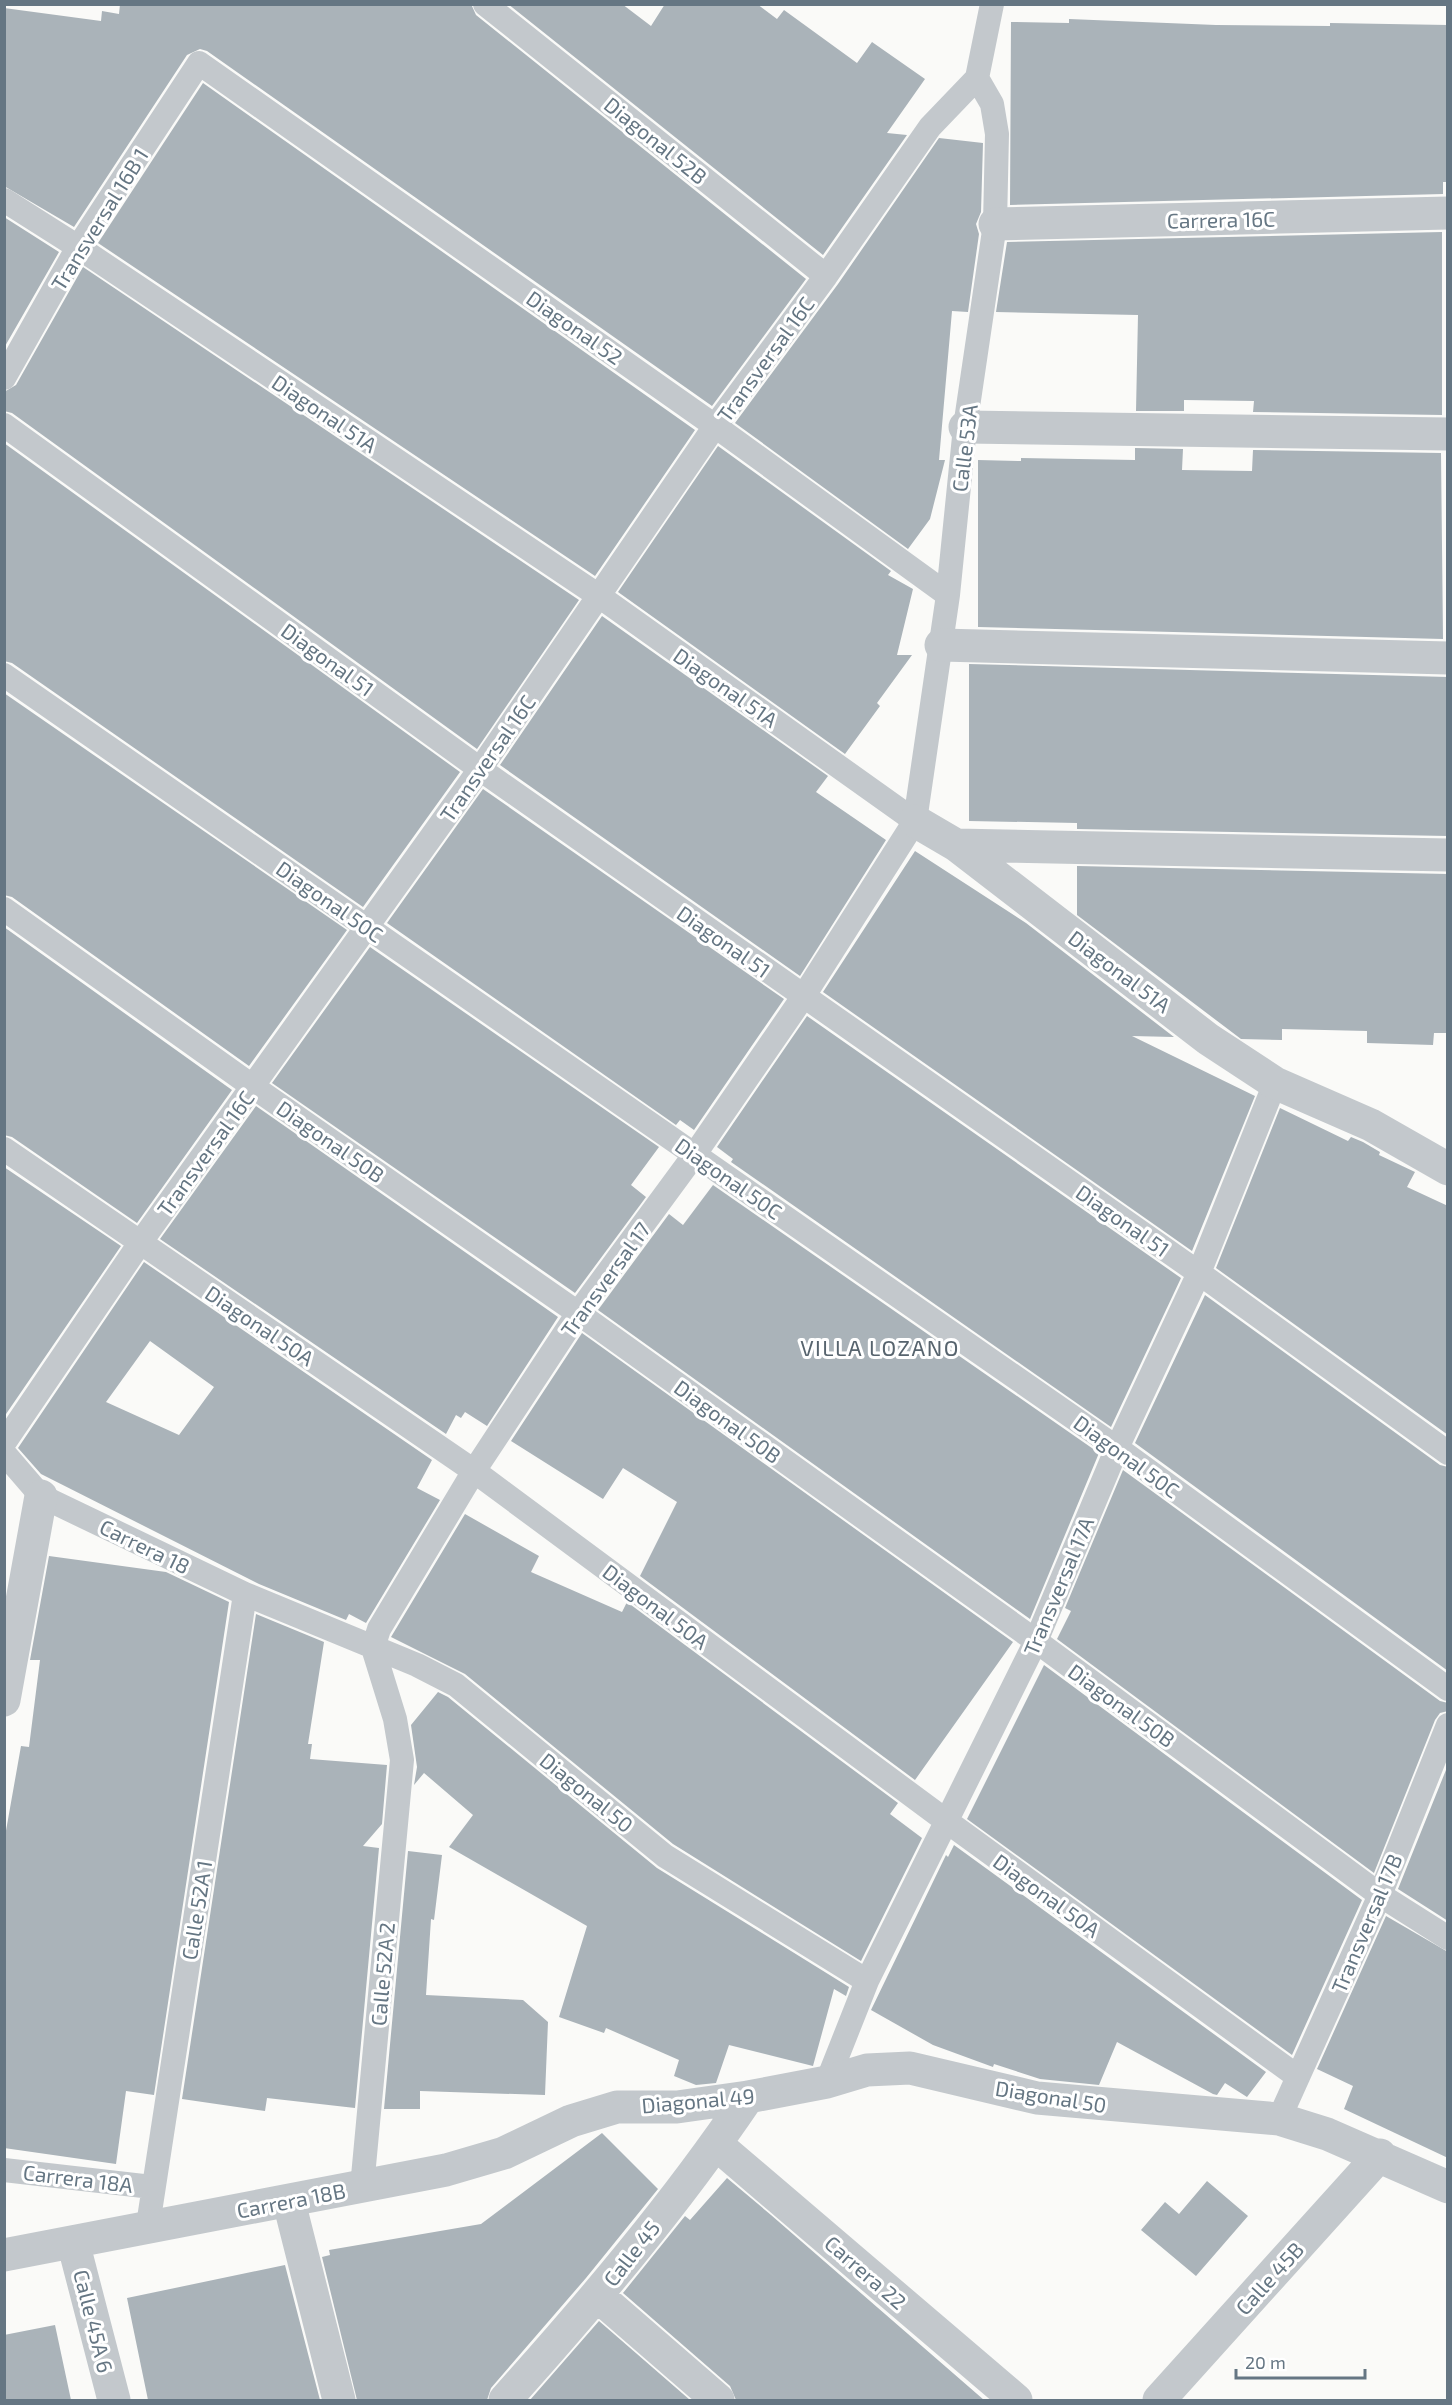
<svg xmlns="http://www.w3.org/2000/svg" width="1452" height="2405" font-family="'Exo 2',sans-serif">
	<rect width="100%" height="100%" fill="#fafaf8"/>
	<path fill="#aab3b9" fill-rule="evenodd" d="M120,4H471L476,15L806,279L712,406L207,51L200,49L187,55L74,227L4,186V8L101,21L102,11L119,14Z
		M508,4H622L651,26L665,4H757L777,19L784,10L857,63L872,42L925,79L887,133L907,135L823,255Z
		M1069,19L1216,25L1330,26V23L1448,25V182H1443V194L1010,205L1011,22L1069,23Z
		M203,83L695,430L595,576L98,243Z
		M939,138L983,143L981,212L976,224L979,234L968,312L952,311L939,460H945L930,519L908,549L735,423L838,284Z
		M4,217L59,252L4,348Z
		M1442,232V415L1253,412L1254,401L1184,400V411H1136L1138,315L996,312L1007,242Z
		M83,267L579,600L477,749L12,413L4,411V392L16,385Z
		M4,443L460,772L363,907L12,663L4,661Z
		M718,446L891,571L888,575L913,589L897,655H912L877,703L880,706L845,754L618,592Z
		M1135,448L1183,449L1182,470L1252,471L1253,450L1441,453L1443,639L978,627V460L1021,461V458L1135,460Z
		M602,616L828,776L816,792L886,840L800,976L500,765Z
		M969,664L1448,677V836L1077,829V823L969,821Z
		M4,693L347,930L249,1066L12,897L4,895Z
		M483,789L784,999L694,1130L680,1120L676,1125L387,923Z
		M915,851L1026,923L1174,1037L1132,1036L1255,1096L1192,1251L823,992Z
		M1077,866L1448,874V1033H1434L1433,1045L1367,1043V1031L1282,1029V1040L1241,1039L1077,915Z
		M4,927L232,1090L137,1223L12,1137L4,1135Z
		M370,947L659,1147L631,1185L646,1197L575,1293L272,1083Z
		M807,1016L1181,1278L1111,1427L731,1162L733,1159L717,1147Z
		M256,1106L558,1317L487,1426L465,1412L461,1418L456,1415L446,1434L160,1239Z
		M1280,1108L1348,1141L1351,1137L1363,1142L1380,1152L1379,1155L1415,1172L1407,1187L1448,1206V1435L1216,1268Z
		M4,1167L121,1246L4,1417Z
		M713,1185L1099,1453L1030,1619L598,1310L669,1214L683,1225Z
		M144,1262L432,1460L417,1488L440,1500L366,1623L349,1614L346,1620L259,1584L41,1474L18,1448ZM150,1341L214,1387L179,1435L106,1402Z
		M1205,1295L1440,1465L1448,1467V1671L1135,1443Z
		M582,1333L1013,1642L915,1780L640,1576L677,1502L623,1468L603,1499L511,1441Z
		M1123,1470L1440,1701L1448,1703V1711L1440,1713L1435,1720L1374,1873L1057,1639L1071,1611L1065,1608Z
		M465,1514L539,1556L531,1572L622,1612L627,1602L898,1803L890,1814L922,1838L861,1961L673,1844L465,1674L391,1637Z
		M49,1556L166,1572L229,1602L154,2095L126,2091L116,2164L4,2148V1842L21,1746L29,1747L40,1660H30Z
		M256,1614L324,1642L308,1744H312L310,1759L387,1765L382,1824L363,1846L379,1848L355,2108L267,2098L265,2111L182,2099Z
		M1044,1665L1362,1900L1292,2055L967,1819Z
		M438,1692L448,1697L657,1868L849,1987L846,1996L834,1989L813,2066L729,2045L716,2083L696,2085L674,2076L679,2060L606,2028L604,2033L559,2017L587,1926L449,1847L473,1815L424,1773L414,1785L417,1767L411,1725Z
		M1448,1765V1921L1398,1889Z
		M954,1845L1266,2072L1247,2097L1225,2083L1217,2095L1213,2094L1117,2042L1099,2085L1040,2079L994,2064L993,2067L933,2045L871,2010L946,1855L948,1857Z
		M408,1851L442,1855L434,1920L431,1919L426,1995L523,2000L548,2022L545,2095L420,2091V2109H384Z
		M1386,1916L1448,1952V2158L1344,2109L1353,2086L1317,2069Z
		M602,2133L658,2189L586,2278L491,2388L487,2400H357L322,2257L330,2255L329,2250L481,2224Z
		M727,2178L771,2215L984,2400H736L730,2386L623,2293L685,2216L690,2220Z
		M1207,2181L1248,2216L1196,2276L1141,2230L1165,2202L1179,2214Z
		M285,2265L320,2400H148L127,2298Z
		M599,2321L690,2400H530Z
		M55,2325L71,2400H4V2335Z"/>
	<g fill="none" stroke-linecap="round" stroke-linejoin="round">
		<path stroke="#c3c8cc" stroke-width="24" d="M485,4L826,276
			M977,78L992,4
			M4,200L78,247L599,596L915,821
			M4,378L78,247L199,63L715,426L948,595
			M4,425L480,769L1199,1273L1448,1453
			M4,675L1117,1448L1448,1689
			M4,909L252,1086L578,1313L1036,1641L1380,1895L1448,1938
			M4,1149L474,1471L945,1820L1298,2077
			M4,1443L140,1243L480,769L715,426L826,276L930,127L977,78
			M4,1453L41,1496L245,1594L417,1665L456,1685L665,1856L867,1981
			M827,2082L867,1981L1036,1641L1117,1448L1199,1273L1275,1083
			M1279,2119L1380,1895L1448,1725
			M4,2170L152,2187
			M362,2187L402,1760L395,1719L373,1648L379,1629L474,1471L578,1313L695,1154L803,997L915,821L948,595L965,427L995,224L997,134L992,104L977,78
			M148,2225L245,1594"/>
		<path stroke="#c3c8cc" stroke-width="33" d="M995,224L1448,213
			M965,427L1448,434
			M941,645L1448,658
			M915,821L956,845L1208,1039L1275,1083L1371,1125L1448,1169
			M956,845L1448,855
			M4,1700L41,1496
			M716,2144L1016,2400
			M289,2202L339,2400
			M73,2242L114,2400
			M4,2255L446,2170L504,2153L571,2121L617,2107H677L748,2097L827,2082L867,2070L910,2068L1037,2098L1279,2119L1327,2134L1448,2187
			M598,2296L718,2400
			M505,2400C591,2304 675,2205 748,2097
			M1159,2400L1380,2155"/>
	</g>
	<g text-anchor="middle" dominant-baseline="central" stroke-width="6" stroke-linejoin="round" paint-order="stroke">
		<g font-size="21" fill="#657683" stroke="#fff">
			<text transform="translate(656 140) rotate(39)">Diagonal 52B</text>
			<text transform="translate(99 219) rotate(-58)">Transversal 16B 1</text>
			<text transform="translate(1221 219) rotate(-1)">Carrera 16C</text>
			<text transform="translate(575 327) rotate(35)">Diagonal 52</text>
			<text transform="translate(765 359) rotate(-54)">Transversal 16C</text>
			<text transform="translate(325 413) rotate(34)">Diagonal 51A</text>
			<text transform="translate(964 448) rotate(-83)">Calle 53A</text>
			<text transform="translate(328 659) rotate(36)">Diagonal 51</text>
			<text transform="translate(726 687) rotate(35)">Diagonal 51A</text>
			<text transform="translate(487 758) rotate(-55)">Transversal 16C</text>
			<text transform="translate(330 901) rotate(35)">Diagonal 50C</text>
			<text transform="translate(724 941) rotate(35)">Diagonal 51</text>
			<text transform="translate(1120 971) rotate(37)">Diagonal 51A</text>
			<text transform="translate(331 1141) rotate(35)">Diagonal 50B</text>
			<text transform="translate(205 1153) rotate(-54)">Transversal 16C</text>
			<text transform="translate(729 1178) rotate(35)">Diagonal 50C</text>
			<text transform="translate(1123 1220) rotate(35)">Diagonal 51</text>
			<text transform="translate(605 1279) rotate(-54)">Transversal 17</text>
			<text transform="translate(260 1325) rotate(34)">Diagonal 50A</text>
			<text transform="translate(728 1421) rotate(36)">Diagonal 50B</text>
			<text transform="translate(1127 1456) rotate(36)">Diagonal 50C</text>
			<text transform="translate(145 1546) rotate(26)">Carrera 18</text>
			<text transform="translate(1058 1586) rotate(-67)">Transversal 17A</text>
			<text transform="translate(656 1606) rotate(37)">Diagonal 50A</text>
			<text transform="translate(1122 1705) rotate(36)">Diagonal 50B</text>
			<text transform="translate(587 1792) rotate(39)">Diagonal 50</text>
			<text transform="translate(1047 1895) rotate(36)">Diagonal 50A</text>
			<text transform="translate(196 1910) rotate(-81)">Calle 52A 1</text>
			<text transform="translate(1366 1923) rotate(-67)">Transversal 17B</text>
			<text transform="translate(382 1974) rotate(-85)">Calle 52A 2</text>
			<text transform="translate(1051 2096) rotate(9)">Diagonal 50</text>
			<text transform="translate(698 2100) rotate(-5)">Diagonal 49</text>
			<text transform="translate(78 2178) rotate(7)">Carrera 18A</text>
			<text transform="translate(291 2200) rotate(-11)">Carrera 18B</text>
			<text transform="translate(631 2253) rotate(-52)">Calle 45</text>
			<text transform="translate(866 2272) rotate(41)">Carrera 22</text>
			<text transform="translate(1269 2278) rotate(-48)">Calle 45B</text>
			<text transform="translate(94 2321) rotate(76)">Calle 45A 6</text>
		</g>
		<g font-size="22" letter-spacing="1.5" fill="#57646e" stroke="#fff">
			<text x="880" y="1347">VILLA LOZANO</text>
		</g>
	</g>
	<rect width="1452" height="2405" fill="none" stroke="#657683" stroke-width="12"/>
	<path d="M1236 2369v9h129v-9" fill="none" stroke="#657683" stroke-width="3"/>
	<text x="1245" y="2369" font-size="18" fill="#657683" stroke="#ffffff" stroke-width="4.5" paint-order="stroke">20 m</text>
</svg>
